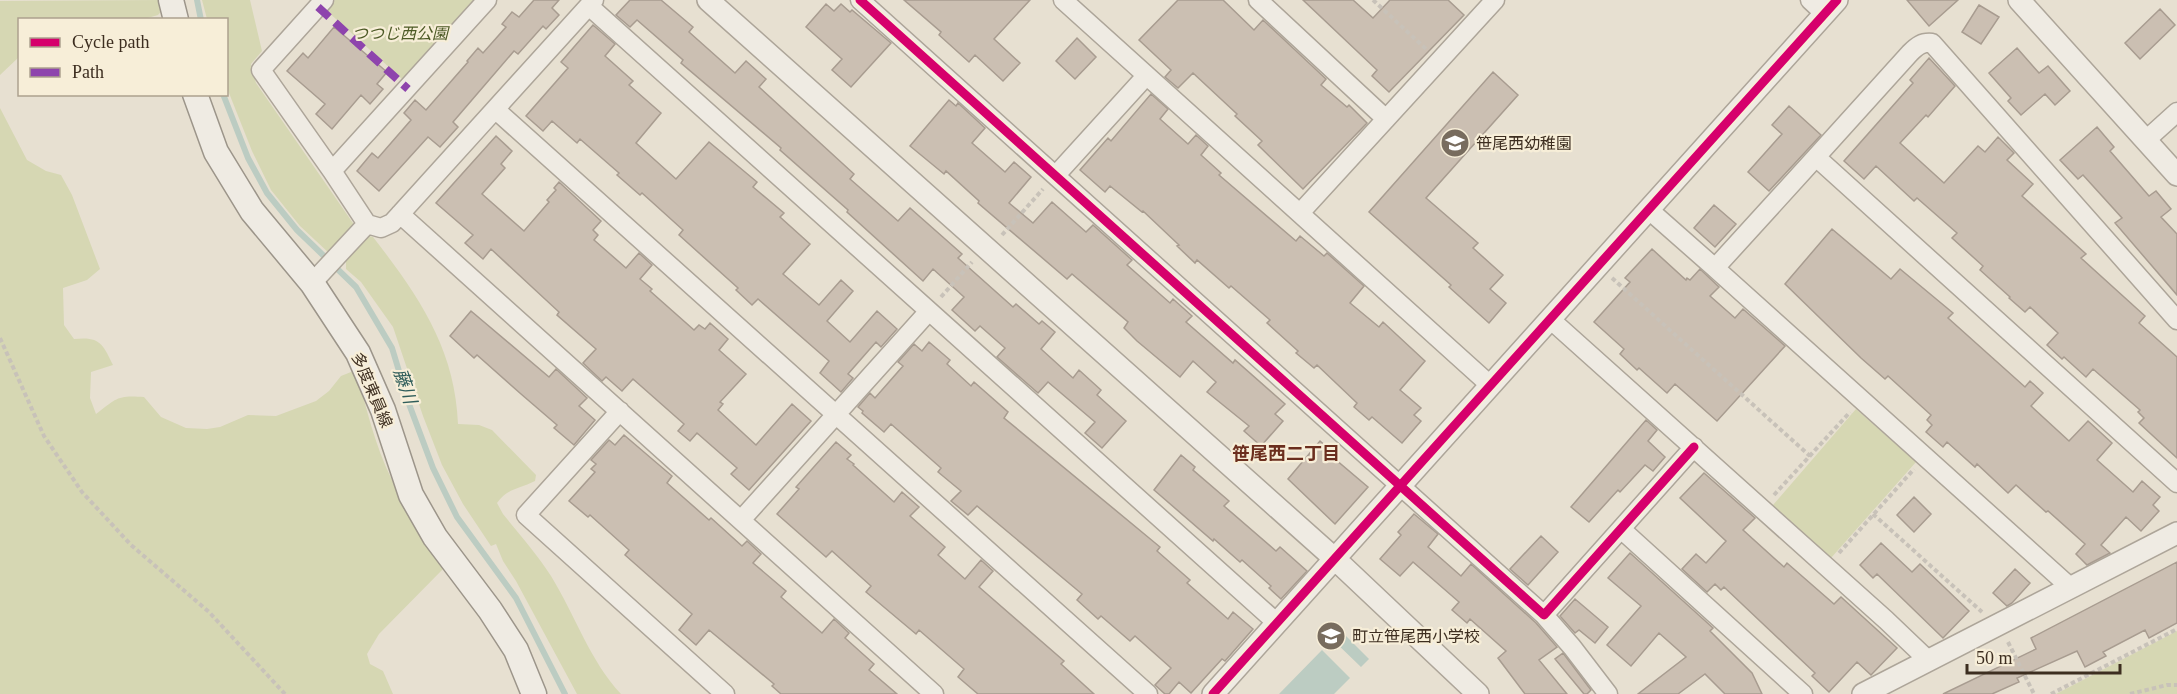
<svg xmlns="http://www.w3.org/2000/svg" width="2177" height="694" font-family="'Times New Roman','Noto Sans JP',serif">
	<rect width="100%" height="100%" fill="#e7e0d1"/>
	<path fill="#d6d7b3" d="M163,0L164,8L158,15L144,19L20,20L19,57L0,75V1Z
		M202,0H250L262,51L251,64L256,83L355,226L330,254L300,226L271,190L252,151L227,88L226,20L207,19Z
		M335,0H474L402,79L326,10Z
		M0,108L27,160L46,171L61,175L72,195L100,269L87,280L63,288L64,325L74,339C100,336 103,344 113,365L91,372L90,398L96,414C117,398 117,395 144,397L161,417L186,428L207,429L220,427L248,415L276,416L316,401L329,391L341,376L356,370C366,407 375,446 392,480C407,511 425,540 444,568L379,634L367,654L370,664L383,671L393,694H0Z
		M365,235L373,237C418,295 455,348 458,424L479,425L492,430L536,475L535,481C519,489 508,488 497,503L503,514C519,534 537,554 551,576C575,615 590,661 621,694H577L516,581L503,561L496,544L491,546L463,504L442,465L423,416L393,327L361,282L346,269V255Z
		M1856,409L1916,462L1831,558L1773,505Z
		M2177,631V694H2056Z"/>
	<path fill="#bcccc2" d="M1340,630L1369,659L1361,667L1332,639Z
		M1322,650L1350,678L1334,694H1279Z"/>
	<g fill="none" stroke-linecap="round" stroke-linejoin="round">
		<path stroke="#bcccc2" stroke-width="6" d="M197,0L201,20
			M223,94L248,158L267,193L297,230L356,287L392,348L409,404L433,468L457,517L516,598L565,694"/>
	</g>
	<path fill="#cbbfb2" stroke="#a89c90" stroke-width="1.5" d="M534,0H559L552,8L559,15L546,29L543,26L518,54L514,51L453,122L458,127L440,147L428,137L379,191L357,171L372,153L378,158L411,120L404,113L415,100L426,110L468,62L467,61L478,48L483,53L506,27L502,24L512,12L519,17Z
		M630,0H661L693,27L689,32L735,73L746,61L766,79L759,87L854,174L850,179L898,221L910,208L962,254L958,258L1013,307L1016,304L1039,324L1042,321L1055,332L1041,349L1073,378L1079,370L1101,390L1097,395L1126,421L1102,448L1085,433L1095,422L1048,382L1038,393L997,357L1005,348L980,326L975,331L952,310L964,297L933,269L923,281L847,212L848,210L780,150L781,148L681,63L683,60L637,20L630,27L616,15Z
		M904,0H1030L994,39L1020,63L1003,81L975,55L969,62L939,35L941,32Z
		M1178,0H1223L1254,30L1263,20L1326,79L1321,85L1347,107L1349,105L1367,123L1303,189L1258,145L1262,141L1235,116L1237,114L1193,73L1178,88L1165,77L1171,70L1139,40Z
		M1303,0H1353L1373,18L1390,0H1448L1464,15L1389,92L1372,76L1377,70Z
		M1907,0H1958L1929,26Z
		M826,4L834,11L841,4L850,12L852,10L891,43L851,87L832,70L842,59L806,27Z
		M1979,5L1999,17L1981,44L1962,32Z
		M2160,9L2175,25L2140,59L2125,43Z
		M593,25L615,44L605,56L633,81L629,85L661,113L636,143L676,179L709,142L757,182L753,187L784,213L780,217L810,244L783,274L819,305L841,280L853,291L827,321L850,342L877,311L897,329L881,347L876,342L848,374L853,378L841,392L820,373L829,361L758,299L752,305L736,290L738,288L679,235L683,230L642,193L640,195L617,175L619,173L580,139L577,143L552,121L543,131L526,116L568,68L561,62Z
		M334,27L387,72L377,84L383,89L370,104L361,95L332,129L316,114L325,104L287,71L303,53L308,58Z
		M1077,38L1096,57L1075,79L1056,61Z
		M2017,48L2039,73L2048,66L2070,91L2055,105L2045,94L2021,115L2008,101L2011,98L1989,73Z
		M1929,58L1955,86L1928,117L1926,115L1900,143L1944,183L1978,146L1985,152L1998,137L2014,153L2007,160L2033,184L2022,196L2086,254L2081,258L2145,316L2139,323L2177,357V458L2139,423L2144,418L2138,412L2140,410L2093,369L2086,377L2064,357L2062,359L2047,345L2058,333L2030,307L2025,312L2009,298L2010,297L1980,270L1983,266L1952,238L1957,233L1917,198L1914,201L1876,166L1864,179L1844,161L1913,83L1910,80Z
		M1493,72L1518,95L1426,198L1478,243L1473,248L1503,275L1490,289L1506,303L1489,323L1449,287L1451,285L1369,212Z
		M1151,94L1168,109L1160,119L1188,144L1196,135L1208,146L1201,155L1221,173L1219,175L1296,241L1300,236L1324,256L1327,253L1364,286L1350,303L1379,327L1383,322L1425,361L1400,390L1421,408L1414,415L1421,421L1402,443L1372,417L1369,420L1354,407L1357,403L1317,365L1314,368L1296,353L1298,351L1267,323L1270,320L1231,286L1229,288L1197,260L1195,263L1177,246L1179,245L1143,211L1142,212L1110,186L1105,192L1080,170L1108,138L1111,141Z
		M949,100L956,106L958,103L985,128L972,143L1005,172L1014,162L1031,177L1009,203L1033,223L1052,202L1086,232L1093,225L1132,260L1127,265L1170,303L1173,299L1192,316L1186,322L1233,363L1235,360L1285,404L1275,414L1283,421L1261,446L1244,431L1249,426L1207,392L1216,382L1193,361L1180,377L1137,341L1124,328L1128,322L1072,274L1067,279L978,203L979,201L946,171L944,174L910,146Z
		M1789,106L1821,135L1769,191L1748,172L1782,134L1772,125Z
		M2097,127L2114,147L2110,151L2149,196L2156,191L2171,209L2161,217L2177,234V295L2115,223L2122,218L2083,175L2078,179L2060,160Z
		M496,136L512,151L501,164L505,168L482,194L524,231L549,202L547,200L556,190L554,188L559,182L601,221L593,230L598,235L594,240L626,268L639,253L652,265L640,279L652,289L650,291L694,330L699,325L705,329L710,323L728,339L719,350L746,374L720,402L723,404L718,410L756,445L792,404L811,421L749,490L731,474L737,468L697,433L690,441L678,431L684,424L633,379L622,391L606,377L602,381L583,363L596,349L557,315L559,312L491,249L483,259L465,243L473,235L436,203Z
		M1714,205L1736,224L1715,247L1694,228Z
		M1832,229L1891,279L1900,269L1953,313L1948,318L2025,387L2030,381L2043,393L2031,406L2069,441L2088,421L2112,443L2097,460L2133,492L2142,481L2160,497L2153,505L2159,511L2141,531L2126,517L2101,545L2110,553L2087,565L2076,554L2085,544L2048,511L2046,512L2016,485L2008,493L1977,464L1975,467L1947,442L1943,447L1926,432L1932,425L1927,420L1931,415L1888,376L1885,379L1861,358L1785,284Z
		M1652,249L1686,280L1687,278L1690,280L1700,269L1719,287L1710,296L1735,318L1743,309L1785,346L1717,421L1675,384L1667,393L1639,368L1637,370L1620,354L1624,349L1594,322L1630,282L1625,278Z
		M471,311L549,377L556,369L587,398L579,406L595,420L574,445L554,428L557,425L521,394L477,355L474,358L450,336Z
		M929,342L950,360L947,364L971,386L974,382L1008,412L1004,418L1160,547L1157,551L1190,580L1187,583L1228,619L1233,612L1253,629L1225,661L1222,659L1191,693L1179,682L1169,694H1165L1155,685L1171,668L1135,636L1130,641L1101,616L1098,619L1077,600L1082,594L977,506L968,515L951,501L961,491L938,472L941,468L891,424L884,432L862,413L863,411L858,407L870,393L875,398L903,366L898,362L914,344L922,351Z
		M1646,420L1657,430L1648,441L1665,457L1653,471L1645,465L1620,492L1618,490L1589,522L1571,507Z
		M624,435L672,476L667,483L709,520L711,518L742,546L747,541L761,554L753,563L786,591L781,597L822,633L834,619L849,633L845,638L874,664L869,670L897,694H781L772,686L774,684L709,630L696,645L679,630L692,614L625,555L629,550L590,515L588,517L569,501L595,472L591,469L596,464L591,460L609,440L615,445Z
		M1320,441L1337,456L1335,459L1368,487L1335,524L1288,479Z
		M836,442L851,455L847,459L854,464L853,465L894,502L902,492L919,507L910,516L945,547L938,555L965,579L981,560L993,571L979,587L1064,661L1061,664L1094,694H978L958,677L964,669L919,630L916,634L866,592L871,586L832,551L826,557L777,514L799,489L796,487Z
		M1181,455L1195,467L1193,470L1229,501L1224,506L1276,551L1280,547L1307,571L1281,599L1269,588L1271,586L1242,560L1240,562L1214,539L1213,541L1154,490Z
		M1704,473L1755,518L1743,530L1784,567L1787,563L1834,604L1841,597L1897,648L1871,675L1857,662L1829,692L1812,676L1815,673L1724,587L1721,590L1715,584L1707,592L1682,569L1696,554L1706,563L1726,541L1680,498Z
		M1914,497L1931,514L1914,532L1897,515Z
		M1414,514L1438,534L1428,547L1461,576L1471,564L1536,623L1557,647L1539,660L1567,694H1525L1498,658L1506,651L1470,619L1467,623L1452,610L1459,602L1413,562L1400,576L1380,559L1401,535L1398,532Z
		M1541,536L1558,552L1528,585L1510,569Z
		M1881,543L1912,572L1920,564L1969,611L1943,638L1877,574L1873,578L1860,565Z
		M1630,553L1713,628L1710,631L1752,673L1762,694H1725L1705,674L1678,694H1638L1686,657L1659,633L1631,666L1607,645L1641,606L1608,578Z
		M2177,562V623L2149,638L2145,630L2103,652L2106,656L2085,667L2077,651L2017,678L2019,682L1992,694H1943L2036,649L2031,638Z
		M2015,569L2030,583L2012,603L2007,606L1993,593Z
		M1575,599L1608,627L1595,643L1579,630L1575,633L1560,616Z
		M1563,653L1591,690L1587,694H1584L1555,659Z"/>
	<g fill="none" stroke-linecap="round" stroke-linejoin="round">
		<g stroke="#ada599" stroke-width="21">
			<path id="minor" d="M324,0L261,70L332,171L487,0
				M860,0L1544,615L1694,447
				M1063,0L1490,385
				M1258,0L1386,119
				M1810,0L1825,14
				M589,6L1277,623
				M496,110L1148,694
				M2146,140L2177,112
				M1816,157L1910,53C1917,46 1922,42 1932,43L2177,320
				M332,171L367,224L381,228L392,223L594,0
				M1056,175L1146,76
				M1648,209L1715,268L1816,157L2177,483
				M1300,213L1495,0
				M400,214L934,694
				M1715,268L2070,587
				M312,283L367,224
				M1550,319L1886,620L1929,661
				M620,411L526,515L725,694
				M741,520L929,311
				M1621,529L1803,694
				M1544,615L1572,647L1608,694"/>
		</g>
		<g stroke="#ada599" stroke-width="24">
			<path id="tertiary" d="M708,0L1335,559L1478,694
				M2019,0L2177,175
				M1213,694L1837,0
				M1863,694L2177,533"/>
		</g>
		<g stroke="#9c958a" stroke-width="27">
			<path id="secondary" d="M171,0L176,20
				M195,94L216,152L252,211L312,283L358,353L383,410L411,495L435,537L490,610L516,650L534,694"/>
		</g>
		<path stroke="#c8c2b9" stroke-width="4" stroke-dasharray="4.5 3" stroke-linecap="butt" d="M1373,0L1426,49
			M1002,235L1043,189
			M1612,278L1810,456
			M941,297L972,262
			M0,338L44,436L82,492L131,545L209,612L285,694
			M1774,495L1850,412
			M1873,514L1982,612
			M1839,553L1914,469
			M2008,642L2034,694
			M2051,694L2177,629
			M2130,694L2167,685H2177"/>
		<use href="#minor" stroke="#efebe3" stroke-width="18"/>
		<use href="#tertiary" stroke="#efebe3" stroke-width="21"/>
		<use href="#secondary" stroke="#efebe3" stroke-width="24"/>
		<path stroke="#8e44ad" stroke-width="8" stroke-dasharray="15 8" stroke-linecap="butt" d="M318,7L408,89"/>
		<g stroke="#f7eed8" stroke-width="13">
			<path id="cycleway" d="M860,0L1544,615L1694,447
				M1213,694L1837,0"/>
		</g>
		<use href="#cycleway" stroke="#d6006c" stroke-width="9"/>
	</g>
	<defs>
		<g id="school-disc" transform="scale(1.5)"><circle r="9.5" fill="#786c5e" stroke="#f7eed8"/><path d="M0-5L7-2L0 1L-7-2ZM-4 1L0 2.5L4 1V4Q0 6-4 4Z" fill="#fff"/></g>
	</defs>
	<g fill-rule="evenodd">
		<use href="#school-disc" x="1455" y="143"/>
		<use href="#school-disc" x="1331" y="636"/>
	</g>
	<g text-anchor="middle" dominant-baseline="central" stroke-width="4.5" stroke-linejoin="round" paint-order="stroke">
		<g font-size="16" font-style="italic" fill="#4d5a26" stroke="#f7eed8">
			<text x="400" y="33">つつじ西公園</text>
		</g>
		<g font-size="16" fill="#3d2e20" stroke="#f7eed8" text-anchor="start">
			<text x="1476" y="143">笹尾西幼稚園</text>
			<text x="1352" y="636">町立笹尾西小学校</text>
		</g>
		<g font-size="16" fill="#3d2e20" stroke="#f7eed8">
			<text transform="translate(372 390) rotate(67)">多度東員線</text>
		</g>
		<g font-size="18" font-style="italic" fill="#2f5d5a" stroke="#f7eed8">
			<text transform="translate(405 386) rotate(71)">藤川</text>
		</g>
		<g font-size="18" font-weight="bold" fill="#6b2e1e" stroke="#f7eed8">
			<text x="1286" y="454">笹尾西二丁目</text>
		</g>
	</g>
	<rect x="18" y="18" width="210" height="78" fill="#f7eed8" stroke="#ada18e" stroke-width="1.5"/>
	<rect x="30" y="38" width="30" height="9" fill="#d6006c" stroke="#ada18e" stroke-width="1.5"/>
	<text x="72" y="48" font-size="18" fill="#3d2e20">Cycle path</text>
	<rect x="30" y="68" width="30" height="9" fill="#8e44ad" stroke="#ada18e" stroke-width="1.5"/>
	<text x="72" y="78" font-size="18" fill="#3d2e20">Path</text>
	<path d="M1967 664v9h153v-9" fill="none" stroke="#3d2e20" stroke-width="3"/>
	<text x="1976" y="664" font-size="18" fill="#3d2e20" stroke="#f7eed8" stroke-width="4.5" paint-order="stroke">50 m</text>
</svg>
